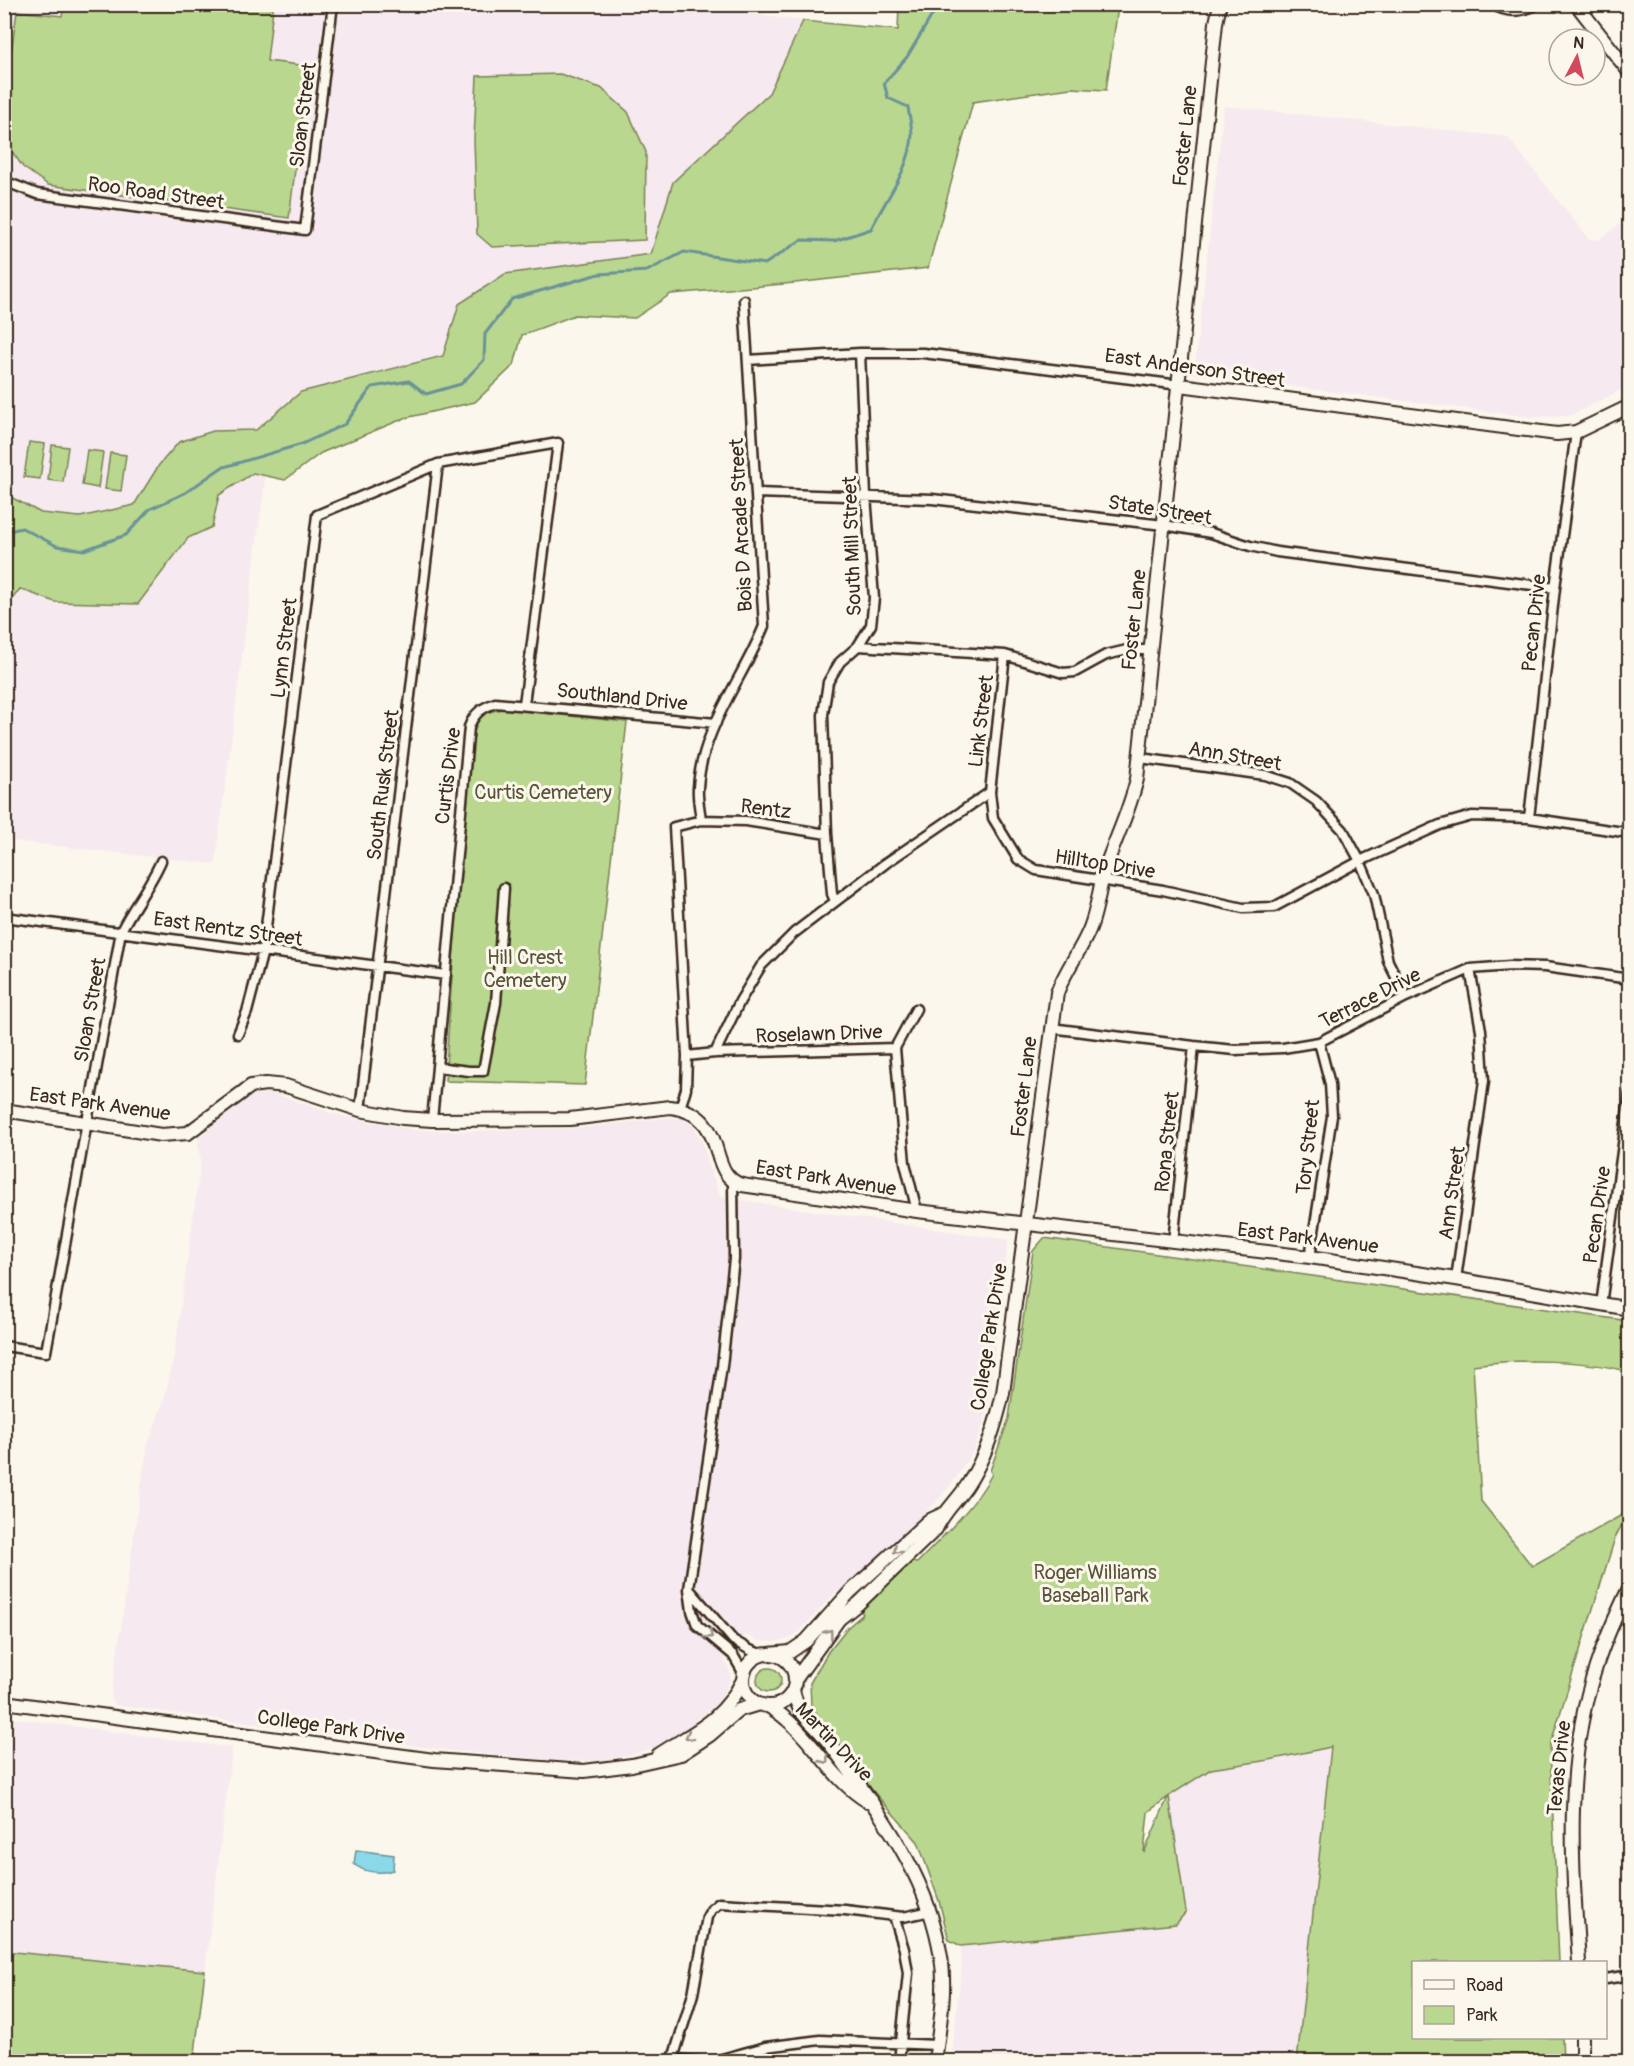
<svg xmlns="http://www.w3.org/2000/svg" width="1634" height="2066" font-family="Pangolin,sans-serif">
	<rect width="100%" height="100%" fill="#fbf7ec"/>
	<filter id="ink" filterUnits="userSpaceOnUse"><feTurbulence type="fractalNoise" baseFrequency=".0167" numOctaves="2"/><feDisplacementMap in="SourceGraphic" scale="12" xChannelSelector="R" yChannelSelector="G"/><feConvolveMatrix kernelMatrix="1 2 1 2 8 2 1 2 1" color-interpolation-filters="sRGB"/></filter>
	<g filter="url(#ink)">
		<path fill="#f6e9ef" d="M679,4L803,21L769,93L699,157L651,254L485,334L266,471L215,864L5,840V5Z
			M1224,106L1507,137L1589,239L1599,240L1629,217V386L1569,416L1532,417L1194,374Z
			M260,1093H272L337,1115L414,1130L467,1131L581,1128L663,1118H681L692,1124L701,1140L720,1197L1008,1240L990,1392L984,1421L974,1449L957,1476L938,1500L845,1590L836,1592L800,1631L789,1639L774,1642L759,1641L745,1635L735,1649L723,1659L729,1668L731,1678L719,1702L707,1713L696,1719L694,1726L668,1742L644,1751L616,1758L589,1761L552,1760L454,1751L115,1705L111,1698L143,1473L148,1445L165,1397L174,1357L201,1160L198,1147L199,1137L245,1099Z
			M5,1717L232,1748L205,1971L5,1951Z
			M1332,1747L1297,2061L951,2062L962,1964L961,1946L1176,1924L1186,1912L1169,1796L1211,1769L1269,1760Z"/>
		<path fill="#b9d78f" stroke="#7a8056" stroke-width="1.5" fill-rule="evenodd" d="M64,4H243L273,8L267,61L308,66L289,218L48,185L23,167L5,142V96L17,11L62,16Z
			M1116,5L1118,7L1106,90L1071,88L973,102L928,268L795,283L671,294L635,318L575,315L522,335L514,365L475,402L405,418L321,453L285,480L253,473L219,495L212,527L188,538L138,604L55,602L20,589L5,608V494L41,513L80,517L134,505L159,465L179,442L213,431L256,430L301,392L443,356L459,304L505,274L651,254L673,182L769,93L803,21L898,30L899,5Z
			M560,74L601,88L628,112L646,152L645,240L492,247L477,234L474,139L477,76Z
			M29,442L45,444L40,479L24,477Z
			M52,445L68,447L63,482L48,480Z
			M87,450L103,452L98,488L82,485Z
			M110,453L126,455L121,491L105,489Z
			M503,709L627,722L585,1085L445,1081L458,885L473,736C478,716 482,712 503,709Z
			M1044,1238L1629,1321V1372C1584,1359 1519,1359 1473,1365L1481,1501L1532,1566L1629,1511L1615,1538L1550,1746L1559,1962H1414V2038H1562L1563,2061H1297L1331,1747L1269,1760L1211,1769L1169,1796L1186,1912L1176,1924L961,1946L949,1940L939,1901L918,1842L849,1764L811,1705L810,1683L828,1652L847,1628L863,1614L861,1611L862,1607L910,1562L917,1563C944,1535 974,1508 992,1474L990,1471L1009,1418L1033,1251ZM1168,1797L1144,1853L1148,1812Z
			M757 1680a12 12 0 1 1 24 0a12 12 0 1 1-24 0Z
			M4,1951L205,1971L194,2061H5Z"/>
		<path fill="#8ad8e9" stroke="#6a9298" stroke-width="1.5" d="M356,1850L394,1855L393,1870C381,1874 364,1873 354,1864Z"/>
		<g fill="none" stroke-linecap="round" stroke-linejoin="round">
			<path stroke="#6a9298" stroke-width="3" d="M4,532L22,528L57,546L84,550L126,535L150,509L185,493L221,468L302,444L345,424L372,387L409,381L426,394L461,384L484,360L485,334L512,299L599,274L647,271L684,252L765,264L801,240L834,241L871,229C886,198 910,170 912,135C912,126 909,116 908,107L888,98L884,83L907,57L931,17L942,4"/>
			<g stroke="#3b2a1e" stroke-width="13">
				<path id="street" d="M1492,4C1508,14 1522,12 1538,4
					M4,181L37,194L305,230L333,4
					M748,360L860,353H923L1180,385
					M757,493L932,499L1164,525L1211,533L1250,546L1277,552L1555,588
					M858,646L1005,655L1063,673L1075,672L1106,655L1127,650H1151
					M1140,758L1265,775L1290,783L1316,801L1343,830L1360,861L1374,894L1388,961L1406,997
					M990,792L1005,655
					M1529,818L1555,588L1576,432
					M701,820L746,821L827,834
					M835,901L832,894L827,834L823,715L828,682L840,662L858,646L871,625L874,598L866,496L860,353
					M4,917L446,975
					M1051,1028L1194,1046L1235,1050L1283,1048L1319,1042L1406,997L1470,969L1510,966L1545,967L1630,979
					M238,1034L247,1012L263,951L317,515L438,464L558,443L524,704
					M895,1048L916,1009
					M715,1053L740,1001L761,966L794,933L886,863L990,792L993,818L1018,859L1036,870L1163,890L1243,908L1274,907L1360,861L1440,825L1472,816L1529,818L1630,833
					M687,1056L715,1053L895,1048L905,1163L917,1211
					M437,1067L469,1071H483L496,1003L504,888
					M680,1108L686,1089L687,1056L674,827L701,820C700,810 697,798 698,788C701,729 743,679 764,626L744,300
					M360,1110L438,464
					M432,1120L469,727C474,713 482,708 495,703L716,723
					M733,1182L734,1259L722,1366L689,1589L692,1611L697,1625L733,1655L744,1674
					M1173,1242L1194,1046
					M1310,1257L1332,1116L1330,1084L1319,1042
					M1456,1279L1484,1081L1481,1030L1470,969
					M1601,1305L1630,1093
					M4,1346L46,1352L121,931C133,907 150,886 161,861
					M690,1590L733,1640L750,1650L764,1655
					M894,1916L904,1949L908,1973L899,2062
					M1606,1979L1630,1975
					M673,2059L707,2062
					M672,2062L693,1994L707,1917L711,1910L719,1903L845,1910L903,1917L931,1911
					M711,2062L765,2047L820,2040L937,2045"/>
			</g>
			<g stroke="#3b2a1e" stroke-width="16">
				<path id="secondary" d="M1576,4L1630,73
					M1180,385L1557,434L1576,432L1630,406
					M4,1110L161,1135L188,1133L251,1086L266,1084L286,1086L360,1110L403,1118L432,1120L570,1119L670,1107C732,1115 704,1173 742,1185L917,1211L1310,1257L1456,1279L1630,1309
					M769,1654L790,1652L806,1641L850,1592L928,1521L943,1514
					M743 1680a26 26 0 1 1 52 0a26 26 0 1 1-52 0Z
					M795,1680L839,1619L858,1604L936,1529C944,1511 958,1500 968,1484C986,1456 996,1425 1003,1393L1057,993C1065,970 1081,951 1090,928C1098,908 1099,886 1106,866C1117,835 1129,812 1137,779L1216,23L1220,4
					M793,1690C799,1717 809,1718 825,1738C832,1746 838,1755 844,1763C888,1825 929,1881 941,1957C947,1991 939,2028 935,2062
					M4,1702L434,1760L584,1771L632,1765L681,1754L710,1735L739,1710L759,1704
					M768,1706C810,1730 827,1777 867,1801
					M658,1755C696,1730 721,1723 743,1680
					M1579,1962C1572,1864 1564,1762 1596,1667C1605,1639 1617,1613 1630,1586
					M1582,2038V2062"/>
			</g>
			<use href="#street" stroke="#fbf7ec" stroke-width="8"/>
			<use href="#secondary" stroke="#fbf7ec" stroke-width="12"/>
		</g>
		<defs><path id="oneway-chevron" d="M-2-3.5L2.5 0L-2 3.5" fill="none" stroke-width="1.6" stroke-linecap="round" stroke-linejoin="round" transform="scale(1.5)"/></defs>
		<g stroke="#9b9085">
			<use href="#oneway-chevron" transform="translate(897 1550) rotate(138)"/>
			<use href="#oneway-chevron" transform="translate(829 1633) rotate(-53)"/>
			<use href="#oneway-chevron" transform="translate(709 1635) rotate(40)"/>
			<use href="#oneway-chevron" transform="translate(689 1736) rotate(151)"/>
			<use href="#oneway-chevron" transform="translate(825 1760) rotate(51)"/>
		</g>
	</g>
	<g text-anchor="middle" dominant-baseline="central" stroke-width="6" stroke-linejoin="round" paint-order="stroke">
		<g font-size="20" fill="#3b2a1e" stroke="#fbf7ec">
			<text transform="translate(303 115) rotate(-83)">Sloan Street</text>
			<text transform="translate(1185 136) rotate(-84)">Foster Lane</text>
			<text transform="translate(156 193) rotate(8)">Roo Road Street</text>
			<text transform="translate(1195 368) rotate(8)">East Anderson Street</text>
			<text transform="translate(1160 510) rotate(9)">State Street</text>
			<text transform="translate(741 525) rotate(-93)">Bois D Arcade Street</text>
			<text transform="translate(852 546) rotate(-92)">South Mill Street</text>
			<text transform="translate(1134 620) rotate(-84)">Foster Lane</text>
			<text transform="translate(1534 623) rotate(-84)">Pecan Drive</text>
			<text transform="translate(284 648) rotate(-83)">Lynn Street</text>
			<text transform="translate(622 697) rotate(6)">Southland Drive</text>
			<text transform="translate(981 721) rotate(-83)">Link Street</text>
			<text transform="translate(1235 756) rotate(10)">Ann Street</text>
			<text transform="translate(448 776) rotate(-83)">Curtis Drive</text>
			<text transform="translate(383 785) rotate(-83)">South Rusk Street</text>
			<text transform="translate(766 809) rotate(7)">Rentz</text>
			<text transform="translate(1105 864) rotate(9)">Hilltop Drive</text>
			<text transform="translate(228 929) rotate(8)">East Rentz Street</text>
			<text transform="translate(1370 998) rotate(-27)">Terrace Drive</text>
			<text transform="translate(90 1010) rotate(-80)">Sloan Street</text>
			<text transform="translate(819 1034) rotate(-2)">Roselawn Drive</text>
			<text transform="translate(1024 1087) rotate(-83)">Foster Lane</text>
			<text transform="translate(100 1104) rotate(8)">East Park Avenue</text>
			<text transform="translate(1167 1142) rotate(-84)">Rona Street</text>
			<text transform="translate(1308 1147) rotate(-84)">Tory Street</text>
			<text transform="translate(826 1178) rotate(9)">East Park Avenue</text>
			<text transform="translate(1452 1193) rotate(-82)">Ann Street</text>
			<text transform="translate(1597 1215) rotate(-82)">Pecan Drive</text>
			<text transform="translate(1308 1238) rotate(7)">East Park Avenue</text>
			<text transform="translate(989 1337) rotate(-81)">College Park Drive</text>
			<text transform="translate(331 1727) rotate(8)">College Park Drive</text>
			<text transform="translate(834 1742) rotate(46)">Martin Drive</text>
			<text transform="translate(1559 1768) rotate(-84)">Texas Drive</text>
		</g>
		<g font-size="20" fill="#5a553a" stroke="#fbf7ec">
			<text x="543" y="792">Curtis Cemetery</text>
			<text x="525" y="957">Hill Crest<tspan x="525" dy="23">Cemetery</tspan></text>
			<text x="1095" y="1572">Roger Williams<tspan x="1095" dy="23">Baseball Park</tspan></text>
		</g>
	</g>
	<rect width="1634" height="2066" fill="none" stroke="#fbf7ec" stroke-width="24"/>
	<rect x="12" y="12" width="1610" height="2042" fill="none" stroke="#3b2a1e" stroke-width="2" filter="url(#ink)"/>
	<rect x="1412" y="1961" width="195" height="78" fill="#fbf7ec" stroke="#aea59a" stroke-width="1.5"/>
	<rect x="1424" y="1980" width="30" height="9" fill="#fbf7ec" stroke="#aea59a" stroke-width="1.5"/>
	<text x="1466" y="1991" font-size="18" fill="#3b2a1e">Road</text>
	<rect x="1424" y="2006" width="30" height="18" fill="#b9d78f" stroke="#aea59a" stroke-width="1.5"/>
	<text x="1466" y="2021" font-size="18" fill="#3b2a1e">Park</text>
	<g transform="translate(1577 57) rotate(7)"><circle r="28" fill="#fbf7ec" stroke="#aea59a" stroke-width="1.5"/>
	<path d="M0-4.5L10 22L0 15L-10 22Z" fill="#d1495b"/>
	<text y="-9" font-size="16" font-weight="bold" text-anchor="middle" fill="#3b2a1e">N</text>
	</g>
</svg>
